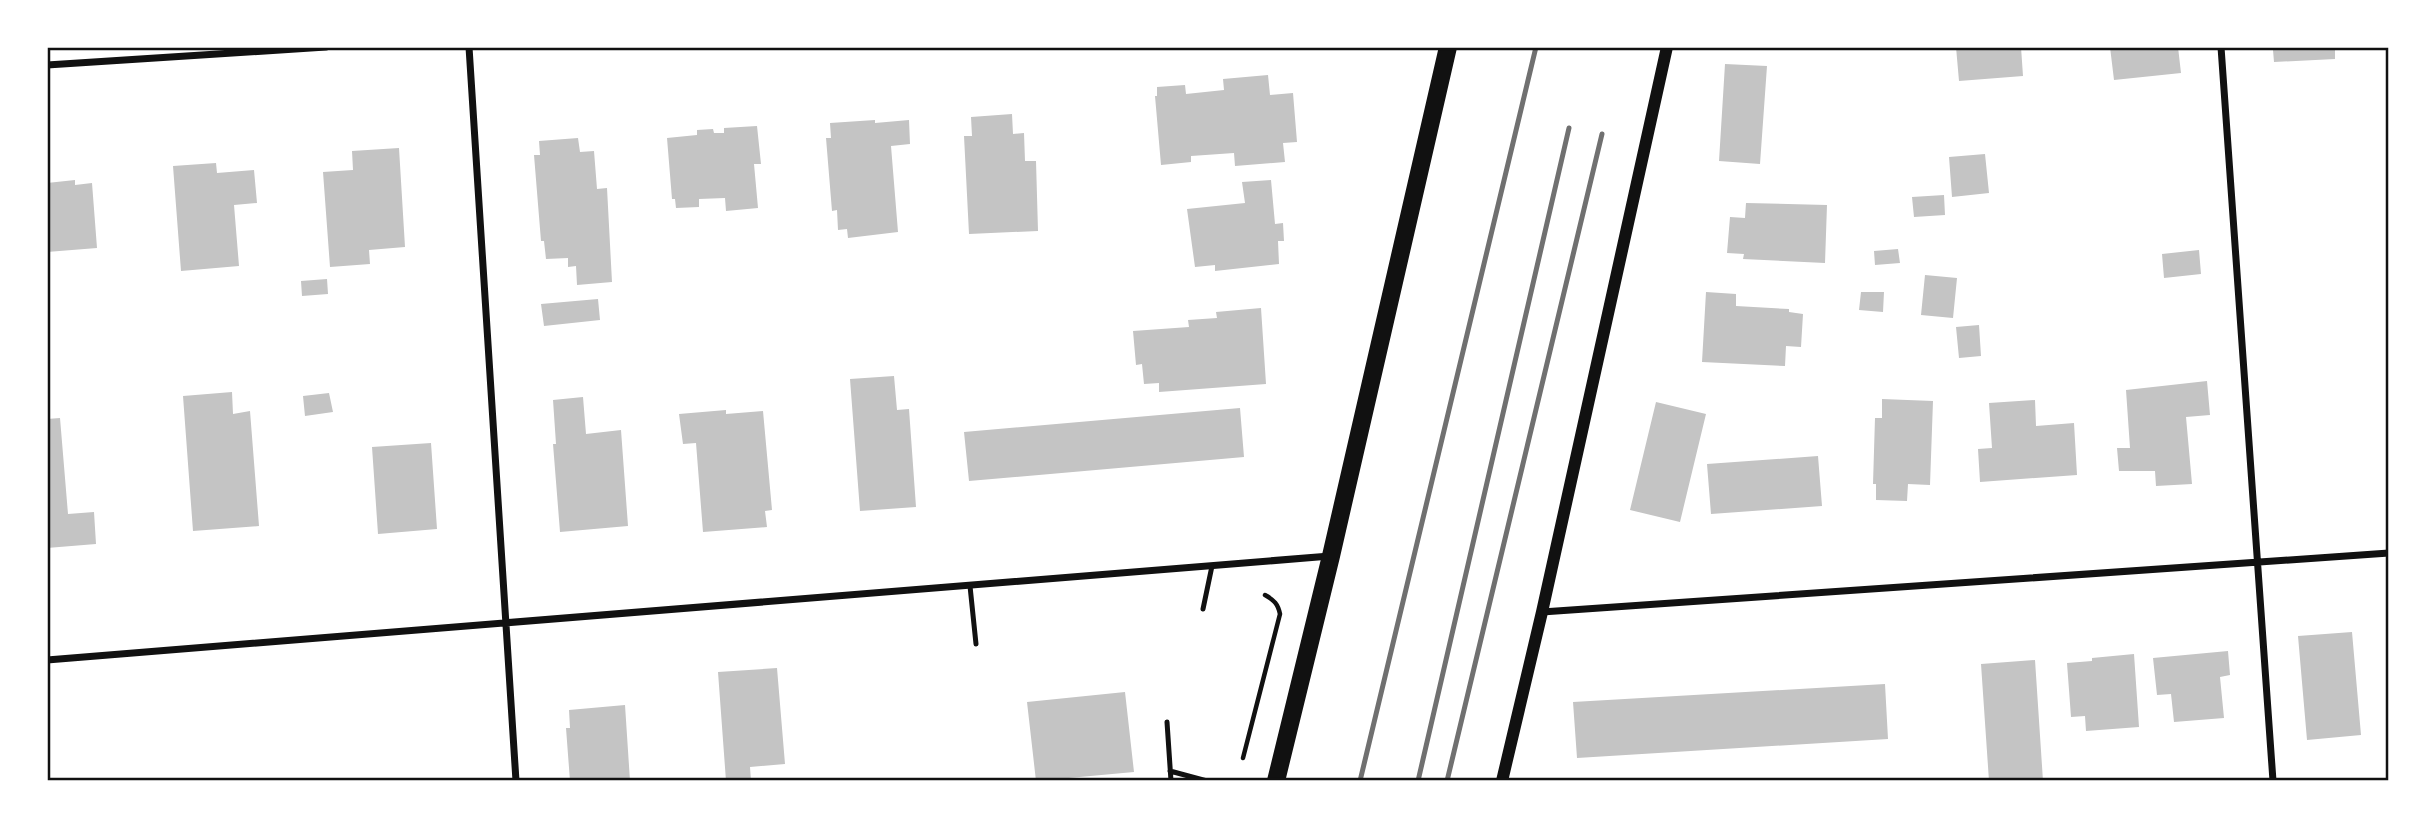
<svg xmlns="http://www.w3.org/2000/svg" width="2436" height="828" font-family="'PT Sans Narrow',sans-serif">
	<rect width="100%" height="100%" fill="#fff"/>
	<path fill="#c4c4c4" d="M1956,47H2021L2023,76L1959,81Z
		M2110,47H2178L2181,73L2114,80Z
		M2268,47H2335V59L2274,62L2273,50H2268Z
		M1725,64L1767,66L1760,164L1719,161Z
		M1268,75L1270,95L1293,93L1297,142L1283,143L1285,162L1235,166L1234,153L1191,156V162L1161,165L1155,96H1157V87L1185,85L1186,94L1224,90L1223,79Z
		M1012,114L1013,134L1024,133L1025,161H1036L1038,231L969,234L964,136H972L971,117Z
		M875,120V123L909,120L910,144L891,146L898,232L848,238L847,229L838,230L837,210L832,211L826,138H831L830,123Z
		M757,126L761,164H754L758,208L726,211L725,198L699,199V207L676,208L675,199H672L667,138L697,135V130L713,129L714,133H724V128Z
		M578,138L580,152L594,151L597,189L607,188L612,282L577,285L576,266L568,267V258L546,259L544,241H541L534,155H540L539,141Z
		M399,148L405,247L369,250L370,264L330,267L323,172L353,170L352,151Z
		M1985,154L1989,193L1952,197L1949,157Z
		M216,163L217,173L254,170L257,203L234,205L239,266L181,271L173,166Z
		M75,180V185L92,183L97,248L47,252V183Z
		M1271,180L1275,224L1283,223L1284,241H1278L1279,264L1215,271V265L1195,267L1187,209L1245,203L1242,182Z
		M1944,195L1945,215L1914,217L1912,197Z
		M1746,203L1827,205L1825,263L1743,259L1744,254L1727,253L1730,217L1745,218Z
		M1898,249L1900,263L1875,265L1874,251Z
		M2199,250L2201,274L2164,278L2162,254Z
		M1925,275L1957,278L1953,318L1921,315Z
		M327,279L328,294L302,296L301,281Z
		M1706,292L1736,294V306L1789,309V312L1803,314L1801,347L1786,346L1785,366L1702,362Z
		M1861,292H1884L1883,312L1859,310Z
		M598,299L600,320L544,326L541,304Z
		M1261,308L1266,384L1159,392V383L1144,384L1142,364L1136,365L1133,331L1189,327L1188,320L1217,318L1216,312Z
		M1979,325L1981,356L1959,358L1956,327Z
		M894,376L897,410L909,409L916,507L860,511L850,379Z
		M2207,381L2210,415L2186,417L2192,484L2156,486L2155,471H2119L2117,448H2130L2126,390Z
		M232,392L233,414L250,411L259,526L193,531L183,396Z
		M329,393L333,412L305,416L303,396Z
		M583,397L586,434L621,430L628,526L560,532L553,444H556L553,400Z
		M1882,399L1933,401L1930,485L1908,484L1907,501L1876,500V484H1873L1875,418H1882Z
		M2035,400L2036,426L2074,423L2077,475L1980,482L1978,449L1992,448L1989,403Z
		M1656,402L1706,414L1680,522L1630,510Z
		M1240,408L1244,457L969,481L964,432Z
		M726,410V414L763,411L772,510L765,511L767,527L703,532L696,443L683,444L679,414Z
		M60,418L68,514L94,512L96,544L47,548V419Z
		M431,443L437,529L378,534L372,447Z
		M1818,456L1822,506L1711,514L1707,464Z
		M2352,632L2361,735L2307,740L2298,636Z
		M2228,651L2230,675L2220,677L2224,718L2174,722L2171,694L2157,695L2153,658Z
		M2134,654L2139,727L2086,731L2085,716L2071,717L2067,663L2092,661V658Z
		M2035,660L2043,781H1989L1981,664Z
		M777,668L785,764L750,767L751,781H726L718,672Z
		M1885,684L1888,739L1577,758L1573,702Z
		M1125,692L1134,772L1036,781L1027,702Z
		M625,705L630,781H570L566,728H570L569,710Z"/>
	<g fill="none" stroke-linecap="round" stroke-linejoin="round">
		<path stroke="#111" stroke-width="4.5" d="M1243,758L1280,614C1278,604 1274,600 1265,595"/>
		<path stroke="#111" stroke-width="5" d="M970,586L976,644
			M1203,609L1212,566
			M1167,722L1171,781
			M1170,771L1207,781"/>
		<path stroke="#111" stroke-width="7" d="M469,47L516,781
			M2221,47L2273,781
			M47,65L326,47
			M1542,612L2389,553
			M47,660L1330,556"/>
		<path stroke="#111" stroke-width="12" d="M1502,781L1542,612L1667,47"/>
		<path stroke="#111" stroke-width="18" d="M1276,781L1331,556L1448,47"/>
		<path stroke="#707070" stroke-width="5" d="M1360,781L1536,47
			M1418,781L1569,128
			M1447,781L1602,134"/>
	</g>
	<rect width="2436" height="828" fill="none" stroke="#ffffff" stroke-width="98"/>
	<rect x="49" y="49" width="2338" height="730" fill="none" stroke="#111" stroke-width="2.5"/>
</svg>
